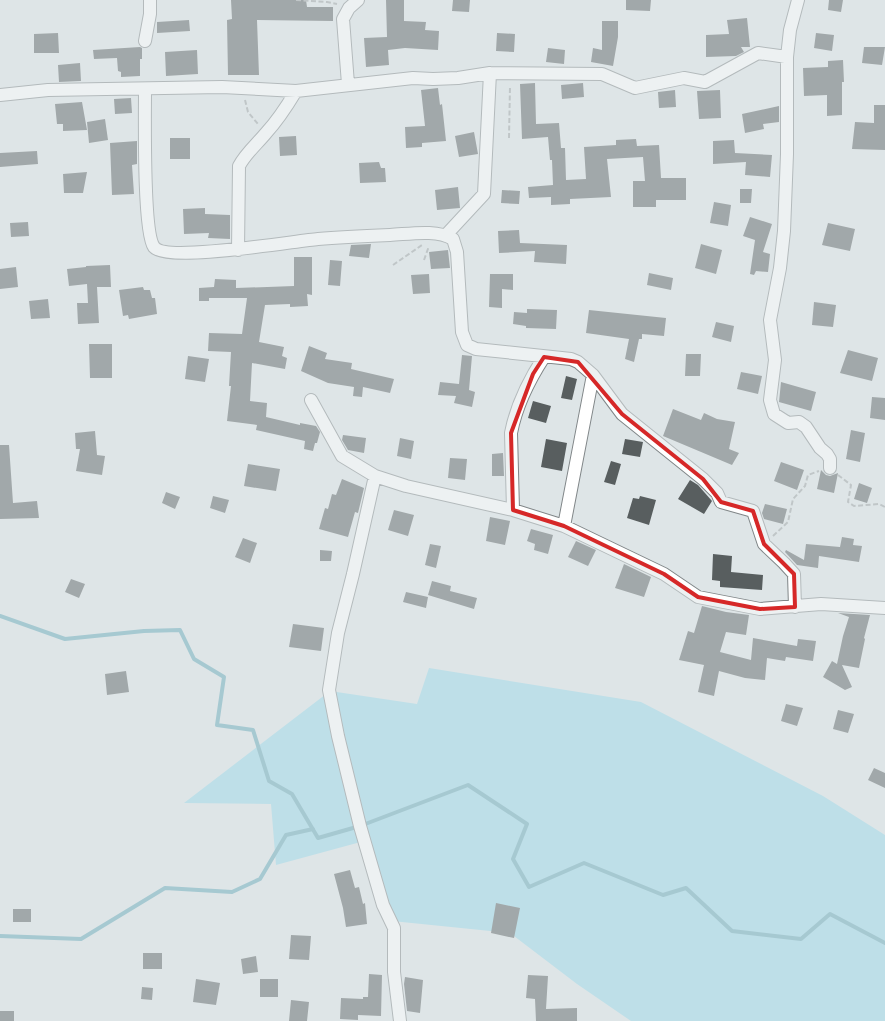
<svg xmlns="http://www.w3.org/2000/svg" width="885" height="1021" font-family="'Titillium Web',sans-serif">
	<rect width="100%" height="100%" fill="#dee5e7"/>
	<path fill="#98d7e8" d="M429,668L641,702L823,796L885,835V1021H631L577,984L510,933L392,921L368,840L276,865L271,804L184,803L330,691L417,704Z"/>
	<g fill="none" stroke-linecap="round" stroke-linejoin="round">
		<path stroke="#63a6b7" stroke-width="4" d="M0,616L65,639L144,631L180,630L194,659L224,677L217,725L253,730L269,781L292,794L318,838L360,826L468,785L527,824L513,859L529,887L584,863L663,895L686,888L732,931L801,939L830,914L885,943
			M0,936L81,939L165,888L232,892L260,879L286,835L313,829"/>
	</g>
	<path fill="#585e5f" d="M231,0H306L307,7H333V21L257,20L259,75H228L227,20L232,19Z
		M386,0H404V21L426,22L425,30L439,31L438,50L405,48L388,50L389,65L366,67L364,38L387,37Z
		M453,0H470L469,12L452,11Z
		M626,0H651L650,11L626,10Z
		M829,0H843L841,12L828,10Z
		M747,18L750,47H741L744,52L736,56L706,57V35L729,34L727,20Z
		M189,20L190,31L157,33V22Z
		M602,21H618V37L613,66L591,62L593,48L602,50Z
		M58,33L59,53H34V34Z
		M497,33L515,34L514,52L496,51Z
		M816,33L834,35L832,51L814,48Z
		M140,47L142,48V59H140V76L121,77V72L118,71L117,58L94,59L93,50Z
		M864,47H885L882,65L862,63Z
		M548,48L565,50L564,64L546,62Z
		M197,50L198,74L166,76L165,52Z
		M843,60L844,82H842V115L827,116V95L804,96L803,68L828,67V61Z
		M80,63L81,81L59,82L58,65Z
		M535,83L536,124L559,123L561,148H565L566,180L586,179L584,147L616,145V140L636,139L637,146L659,145L661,178H686V200H656V207H633V181H645L643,157L607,159L611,197L570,199V204L551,205V197L529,198L528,187L553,185L552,160H550L548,137L522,139L520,84Z
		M583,83L584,97L562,99L561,85Z
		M438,88L440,105L442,104L446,141L422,143V147L406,148L405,127L425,126L421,90Z
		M675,90L676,107L659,108L658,92Z
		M720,90L721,118L699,119L697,91Z
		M131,98L132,113L115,114L114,99Z
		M82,102L87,130L63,131V124H57L55,104Z
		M874,105H885V150L852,149L855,122L874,123Z
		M779,106V122L763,124L764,129L745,133L742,114Z
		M105,119L108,140L89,143L87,122Z
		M474,132L478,154L459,157L455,136Z
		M296,136L297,155L280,156L279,137Z
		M170,138H190V159H170Z
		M734,140L735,153L772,155L770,177L745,175L746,162L713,164V141Z
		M137,141V164L132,165L134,194L112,195L110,143Z
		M37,151L38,164L0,167V153Z
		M379,162L381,168H385L386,182L360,183L359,163Z
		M87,172L83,193H64L63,174Z
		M458,187L460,208L437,210L435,190Z
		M740,189H752L751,203H740Z
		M502,190L520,191L519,204L501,203Z
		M714,202L731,205L728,226L710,223Z
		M205,208V214L230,215V239L208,238L209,233L184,234L183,209Z
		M750,217L772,224L763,252L770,254L768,272L756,271L754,275L750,274L755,240L743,236Z
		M28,222L29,236L11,237L10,223Z
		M828,223L855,229L850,251L822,245Z
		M519,230L520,243L567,245L566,264L534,262L535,251L499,253L498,231Z
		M371,244L369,258L349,256L351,245Z
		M701,244L722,250L716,274L695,268Z
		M448,250L450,268L431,269L429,252Z
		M294,257H312V295L307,294L308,306L290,307V304L265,305L259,342L284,347L282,356L287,358L285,369L252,363L250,401L267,403L266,417L300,425V423L316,426L320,432L317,443H315L313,451L304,449L305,441L256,430L257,425L227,421L231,386H229L231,352L208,351L209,333L242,334L247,298H209V301H199V288L214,287L215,279L236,280V288L294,286Z
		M330,260L342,261L340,286L328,285Z
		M110,265L111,287H97L99,323L78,324L77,303H88L87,284L69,286L67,269L86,267V266Z
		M16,267L18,287L0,289V269Z
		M649,273L673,278L671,290L647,285Z
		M429,274L430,293L413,294L411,275Z
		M490,274H513V290L502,289V308L489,307Z
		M143,287L144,290H150L152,298H155L157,314L129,319L128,315L123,316L119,290Z
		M48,299L50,318L31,319L29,301Z
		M814,302L836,305L833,327L812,325Z
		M527,309L557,310L556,329L526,328V326L513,324L514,312L527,313Z
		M589,310L666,318L664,336L642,334V339H639L634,362L625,359L629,339L586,333Z
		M716,322L734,326L731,342L712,337Z
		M89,344H112V378H90Z
		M309,346L327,353L325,359L352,363L351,369L394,379L390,393L363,387L362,397L353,396L354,387L328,383L301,371Z
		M848,350L878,358L872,381L840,373Z
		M686,354H701L700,376H685Z
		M462,355L472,356L469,390L475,392L472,407L454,403L456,396L438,395L440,382L459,384Z
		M188,356L209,359L205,382L185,379Z
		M741,372L762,376L758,394L737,389Z
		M566,376L577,379L572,400L561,398Z
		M781,382L816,392L811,411L779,402Z
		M872,397L885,398V420L870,418Z
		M533,401L551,406L546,423L528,418Z
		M673,409L701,420L704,413L717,419L735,422L729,449L739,453L732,465L663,436Z
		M851,430L865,433L860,462L846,459Z
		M95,431L97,455L105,456L102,475L76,471L80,449H76L75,433Z
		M343,435L366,438L364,453L348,450L342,440Z
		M400,438L414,441L411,459L397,456Z
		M546,439L567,443L562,471L541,467Z
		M625,439L643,442L640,457L622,454Z
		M0,445H9L13,503L37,501L39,518L0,519Z
		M503,453L504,476H492V454Z
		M450,458L467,459L465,480L448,478Z
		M611,461L621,464L615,485L604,482Z
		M781,462L804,470L797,490L774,481Z
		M248,464L280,469L276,491L244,486Z
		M821,470L826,475L830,476L838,473L834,493L817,489Z
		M342,479L364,488L358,513L355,512L348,537L319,529L325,508L328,509L332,494L336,495Z
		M690,480L698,485L712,501L704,514L678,499Z
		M859,483L872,488L867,503L854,499Z
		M166,492L180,497L175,509L162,503Z
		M213,496L229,500L225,513L210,508Z
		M640,496L656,500L649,525L627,518L633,498L639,499Z
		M765,504L787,509L783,524L764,519L762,513Z
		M394,510L414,515L408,536L388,530Z
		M490,517L510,521L505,545L486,541Z
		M531,529L553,535L548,554L534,550L535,544L527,541Z
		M842,537L854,539L853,545L862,546L859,562L819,556L818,568L797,565L785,552L786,550L804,560L806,544L840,547Z
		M243,538L257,543L250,563L235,557Z
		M576,541L596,550L588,566L568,557Z
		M430,544L441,546L436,568L425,565Z
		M320,550L332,551L331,561H320Z
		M713,554L732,556L731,572L763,575L762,590L720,587V581L712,580Z
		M624,564L651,577L644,597L615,588Z
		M71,579L85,584L79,598L65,592Z
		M432,581L451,586L450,591L477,598L474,609L428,595Z
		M406,592L428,597L426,608L403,602Z
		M702,606L726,612L749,615L746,635L726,632L720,652L751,660L753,638L797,646L798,639L816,641L813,661L786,657L785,661L767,658L765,680L745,678L719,671L714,696L698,692L704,665L679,660L688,631L694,633Z
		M838,613L870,615L864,638L865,639L859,668L842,665L852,687L845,690L823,677L832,661L837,664L843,636L849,617Z
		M293,624L324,628L321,651L289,647Z
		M126,671L129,692L107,695L105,674Z
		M786,704L803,708L797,726L781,721Z
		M838,710L854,714L848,733L833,729Z
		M874,768L885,773V788L868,780Z
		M350,870L355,888L359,887L363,904L365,903L367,924L346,927L343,908L334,874Z
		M496,903L520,908L514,938L491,933Z
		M13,909H31V922H13Z
		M291,935L311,936L309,960L289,959Z
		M143,953H162V969H143Z
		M256,956L258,972L243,974L241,959Z
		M369,974L382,975L381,1016L358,1015V1020L340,1019L341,998L363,999V997H368Z
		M528,975L548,976L546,1009L577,1008V1021H536L535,999L526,998Z
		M405,977L423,980L420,1013L407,1011L404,984Z
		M196,979L220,983L216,1005L193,1002Z
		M260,979H278V997H260Z
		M142,987L153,988L152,1000L141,999Z
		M291,1000L309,1002L307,1021H289Z
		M0,1011H14V1021H0Z"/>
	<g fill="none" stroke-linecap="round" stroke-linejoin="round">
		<g stroke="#808688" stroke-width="14">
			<path id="street" d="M798,0L790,30L787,57V154L784,231L780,268L770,320L775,360L770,400L774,414L788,423L799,422L806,427L820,448L827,454L830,459V468
				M145,41L150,14V0
				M348,84L343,19L349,8L358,0
				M145,89C145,114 143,232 154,247C167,263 294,241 318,239C342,237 366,236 390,235C410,234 436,229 453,239L457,252L462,332L467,345L476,349L571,359L578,362L593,375L622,414L703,479L717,493L721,502L753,511L764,544L784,563L794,574L795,607
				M0,95L48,90L222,87L296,91L413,78L433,79L458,78L490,73L602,74L635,88L684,78L705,82L758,53L787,57
				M446,235L484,194L490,73
				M238,250L239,166C246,153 257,144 266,133C278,120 287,106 296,91
				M311,400L342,456L375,476L406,486L513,510L564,526L664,574L698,597L760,609L821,604L885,608
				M375,476L353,574L338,633L329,690L338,736L360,826L383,905L394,928V972L400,1021
				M513,510L511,433C516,407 529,380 544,357
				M564,526L593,375"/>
		</g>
		<path stroke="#9ca1a2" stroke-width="2" stroke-dasharray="5 2.5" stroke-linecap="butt" d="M296,0L327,2L337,4
			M245,100L248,112L258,124
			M509,138L510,86
			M424,260L429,246
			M393,265L422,245
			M838,475L851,485L848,502L854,506L879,504L885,507
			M773,536L788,522L793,499L805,486L808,475L819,471"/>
		<use href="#street" stroke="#fff" stroke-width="12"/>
	</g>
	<path d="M0 0H885V1021H0ZM544,357L578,362L622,414L703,479L721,502L753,511L764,544L794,574L795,607L760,609L698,597L664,574L564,526L513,510L511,433L533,374Z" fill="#dee5e7" fill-opacity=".55" fill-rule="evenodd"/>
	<path fill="none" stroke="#d62828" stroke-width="4" stroke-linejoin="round" d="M544,357L578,362L622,414L703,479L721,502L753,511L764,544L794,574L795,607L760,609L698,597L664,574L564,526L513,510L511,433L533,374Z"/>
</svg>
